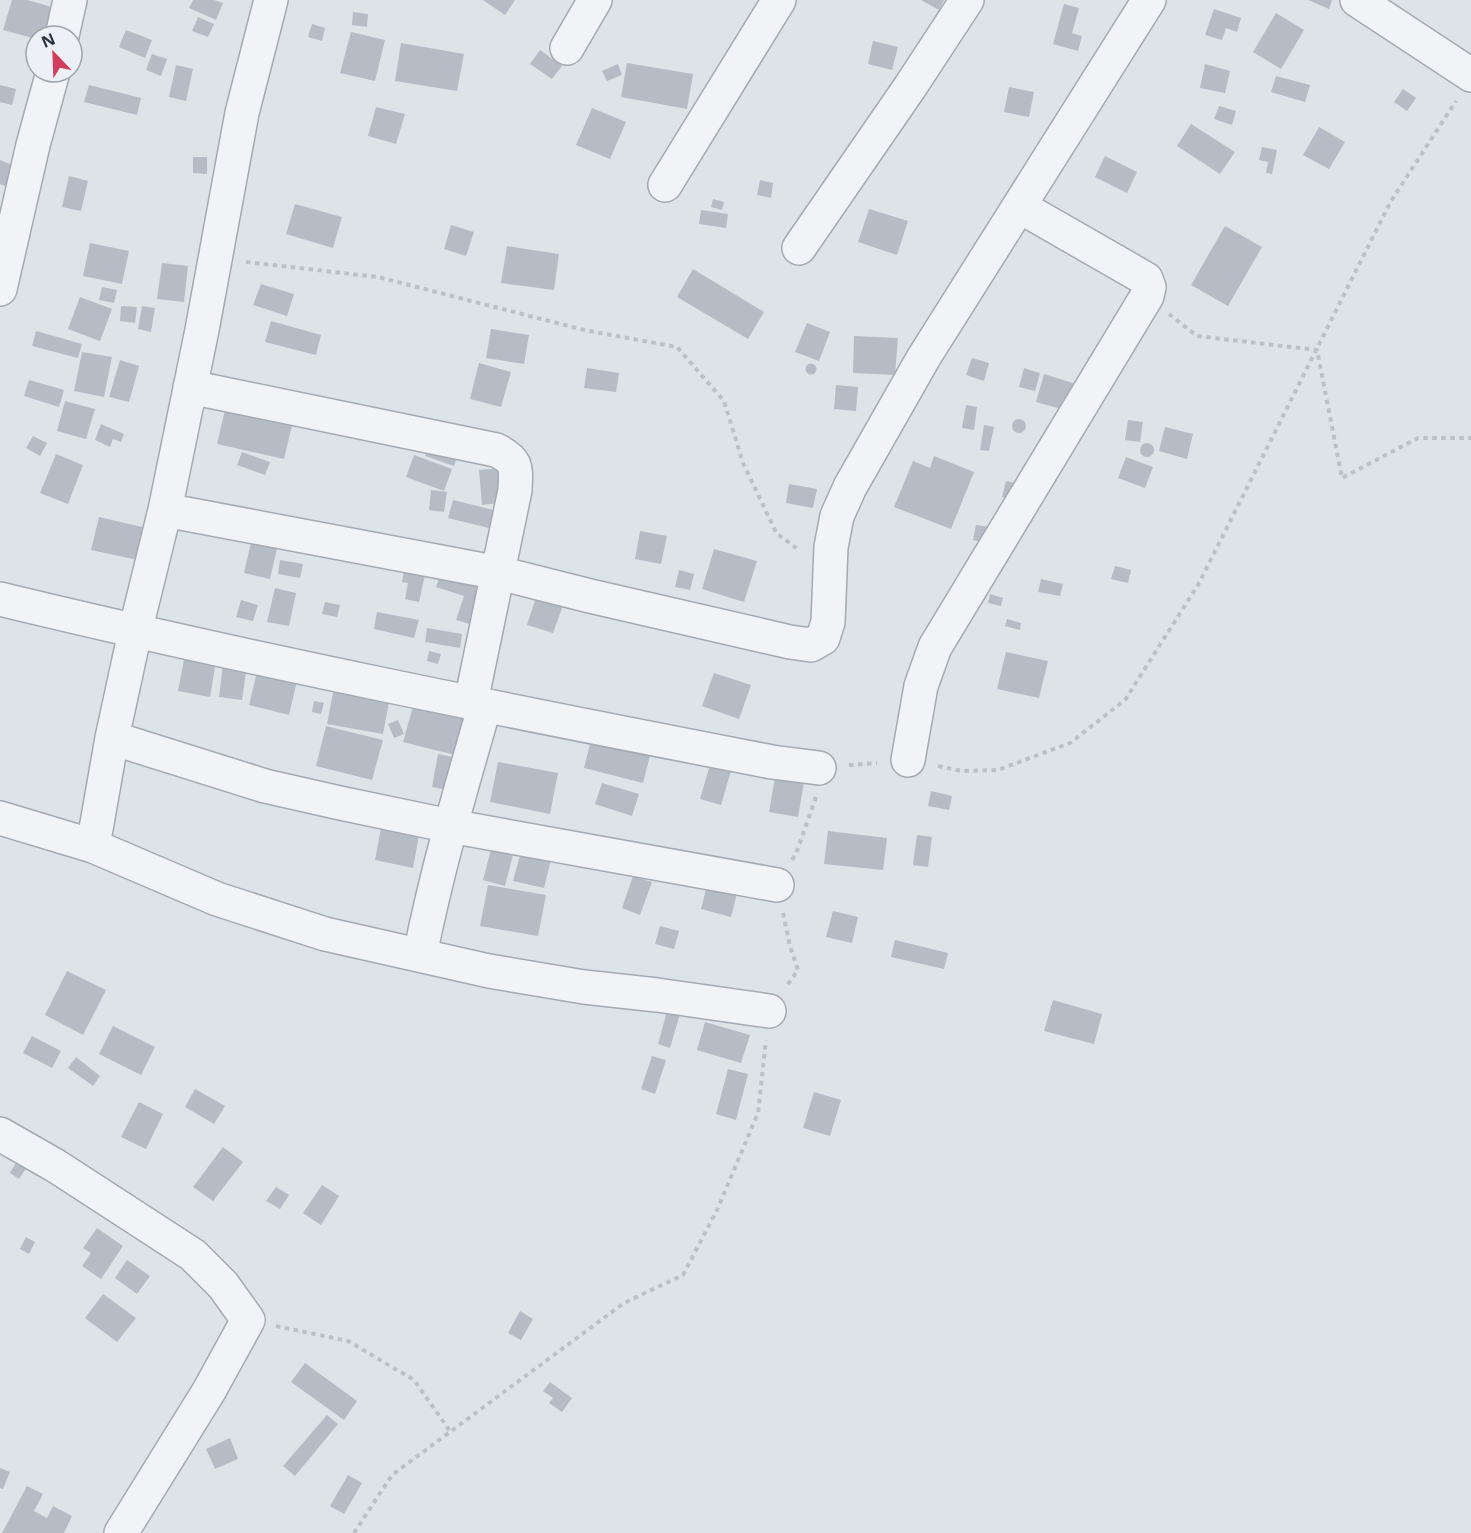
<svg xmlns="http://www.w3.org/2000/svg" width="1471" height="1533" font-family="'Open Sans',sans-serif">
	<rect width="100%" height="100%" fill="#dee3e8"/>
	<path fill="#b5bcc5" d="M12,0H27L66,11L59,36H36V39L3,30Z
		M193,0H214L223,3L216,20L189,8Z
		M483,0H515L505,15Z
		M921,0H944L939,10Z
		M1308,0H1332L1329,9Z
		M1064,4L1079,8L1072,33L1082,36L1078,51L1053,44Z
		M1214,9L1241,18L1237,32L1226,28L1222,40L1205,35Z
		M353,12L368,14L367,27L352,25Z
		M1276,13L1304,30L1281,69L1253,52Z
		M198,17L214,24L208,37L192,31Z
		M312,24L325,28L322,41L308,37Z
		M126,30L152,40L145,58L119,47Z
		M351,32L385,40L375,81L340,73Z
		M873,41L898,47L892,70L868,64Z
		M401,43L464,54L457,91L395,81Z
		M540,50L562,66L552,79L530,64Z
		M152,54L167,59L161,76L146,70Z
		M627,63L693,74L687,109L621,97Z
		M618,64L622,75L607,81L602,71Z
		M1205,64L1230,71L1225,93L1200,88Z
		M176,65L193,69L186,101L169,97Z
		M1276,76L1310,85L1305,102L1271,92Z
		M0,85L16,89L12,105L0,102Z
		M89,85L141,98L137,115L84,102Z
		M1009,87L1034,92L1029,117L1004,112Z
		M1403,89L1416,98L1407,111L1394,102Z
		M1219,106L1236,111L1232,125L1214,119Z
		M376,107L405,114L396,144L368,136Z
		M592,108L626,122L610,159L576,145Z
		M1191,124L1235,152L1220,174L1177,146Z
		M1319,127L1345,142L1329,169L1303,155Z
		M1262,147L1277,150L1272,174L1266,173L1268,162L1259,160Z
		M1105,156L1137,172L1127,193L1095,177Z
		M193,157H207V174L193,173Z
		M0,160L20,168L13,189L0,184Z
		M69,176L88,181L81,211L62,207Z
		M760,180L773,183L771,198L757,195Z
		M713,199L724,202L722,210L711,207Z
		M295,204L342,217L333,248L286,234Z
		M869,209L908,221L897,255L858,242Z
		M701,210L728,214L726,228L699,224Z
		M451,225L474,232L466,256L444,249Z
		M1225,226L1262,247L1228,306L1191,285Z
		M90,243L129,251L122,284L83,276Z
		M507,246L559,254L554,290L501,283Z
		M162,263L188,266L184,302L157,299Z
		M693,269L764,312L748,339L677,297Z
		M261,284L294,294L287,316L253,305Z
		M102,287L117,290L114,303L99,300Z
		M80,297L112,309L100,341L68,329Z
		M121,306L137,307L135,323L120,321Z
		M142,306L155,308L151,332L138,329Z
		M271,321L321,335L316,355L265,342Z
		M807,323L830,332L819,361L795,352Z
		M491,329L529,335L524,364L486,358Z
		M36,331L82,344L78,358L32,346Z
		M854,336L898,338L895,375L853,373Z
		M82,352L112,357L104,397L74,391Z
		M972,358L989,363L984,381L966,375Z
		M120,360L139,366L129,402L109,397Z
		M479,363L511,372L501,407L470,399Z
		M805.5 369a5.5 5.5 0 1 1 11 0a5.5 5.5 0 1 1-11 0Z
		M587,368L619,373L616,392L584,388Z
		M1024,368L1040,373L1035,391L1019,387Z
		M1044,374L1073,383L1065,410L1036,402Z
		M29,380L64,390L59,407L24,396Z
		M836,385L858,387L856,411L834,409Z
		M65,401L95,409L86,439L57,431Z
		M966,405L977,407L974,430L962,428Z
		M226,406L293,421L284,459L217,444Z
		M1012 426a7 7 0 1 1 14 0a7 7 0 1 1-14 0Z
		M1128,420L1143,422L1140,442L1125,440Z
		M101,424L124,434L121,442L113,439L110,447L95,440Z
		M984,425L994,427L989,451L980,450Z
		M1165,427L1193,434L1187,459L1159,451Z
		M33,436L47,443L40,456L26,448Z
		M431,438L460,448L454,466L425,456Z
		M1140 450a7 7 0 1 1 14 0a7 7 0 1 1-14 0Z
		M242,452L270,462L265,475L237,465Z
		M56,454L83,465L68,504L40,493Z
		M414,455L452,469L444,491L406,477Z
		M934,456L974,472L951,529L894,507L913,461L930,468Z
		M1126,457L1153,467L1145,488L1118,478Z
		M503,468L507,502L482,505L479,470Z
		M1006,481L1021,484L1018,500L1002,497Z
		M789,484L817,489L813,508L786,503Z
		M431,490L447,492L444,512L429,510Z
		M453,500L498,511L493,529L448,518Z
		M99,517L155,530L147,562L91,550Z
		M976,525L990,527L987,543L973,540Z
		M254,529L280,535L270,579L244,573Z
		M640,531L667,536L661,564L635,559Z
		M714,549L757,561L744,602L702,589Z
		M280,560L303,564L300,578L278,574Z
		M444,564L489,578L473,625L456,620L464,596L436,587Z
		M405,566L426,570L419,602L405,599L408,583L402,582Z
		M1115,566L1131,570L1128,583L1111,579Z
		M679,570L694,574L690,590L675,587Z
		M1041,579L1063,584L1060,596L1038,592Z
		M275,588L296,593L289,626L267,622Z
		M538,591L565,600L553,633L527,625Z
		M990,594L1003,598L1001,606L988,603Z
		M241,600L258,605L253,621L236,617Z
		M325,602L340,605L337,617L322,614Z
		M377,612L419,620L414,638L374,629Z
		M1007,619L1021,623L1020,630L1005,626Z
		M427,628L462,634L460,648L425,642Z
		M186,649L217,655L210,697L178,691Z
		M429,651L441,654L438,664L427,661Z
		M1006,652L1048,661L1039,698L997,689Z
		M224,655L248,658L242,700L219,697Z
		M257,672L297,681L289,715L249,705Z
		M714,673L751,685L739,719L702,706Z
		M335,683L391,692L383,734L327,724Z
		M415,699L471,713L459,756L403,742Z
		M314,701L324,703L321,714L312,712Z
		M398,720L404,734L394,738L388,724Z
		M326,726L383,740L372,780L316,766Z
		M593,732L652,748L643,783L584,768Z
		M438,754L453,757L447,790L432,787Z
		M712,758L733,764L721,805L700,799Z
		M498,762L558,773L550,814L490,802Z
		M776,772L805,777L798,817L769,812Z
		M602,783L639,794L632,816L595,804Z
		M931,791L952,796L949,810L928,806Z
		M381,828L419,835L413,868L375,860Z
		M828,831L887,838L883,870L824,864Z
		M917,835L932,837L928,867L913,865Z
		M494,838L516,843L505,886L483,880Z
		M523,844L553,851L544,888L513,881Z
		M633,876L652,882L640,915L622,908Z
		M709,877L739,885L731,917L701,909Z
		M488,885L546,895L538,936L480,926Z
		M833,911L858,917L852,943L826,937Z
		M660,926L679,931L674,949L655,944Z
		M895,940L948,953L944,969L891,957Z
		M67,971L106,990L83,1035L45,1015Z
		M1053,1000L1102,1014L1094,1044L1044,1031Z
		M669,1004L682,1007L670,1048L658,1044Z
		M705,1022L750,1035L741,1063L697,1050Z
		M113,1026L155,1047L141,1075L99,1054Z
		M32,1036L61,1051L52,1068L23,1053Z
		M652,1056L666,1060L655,1094L641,1089Z
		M76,1057L100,1076L93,1086L68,1068Z
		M728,1069L748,1074L736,1120L716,1114Z
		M195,1089L225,1106L214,1124L185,1107Z
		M814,1092L841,1100L830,1136L803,1128Z
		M139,1102L163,1114L146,1149L121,1137Z
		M223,1147L243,1162L213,1201L193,1187Z
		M17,1161L27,1167L19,1179L10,1173Z
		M322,1185L339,1196L321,1225L303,1213Z
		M276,1187L289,1195L280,1209L266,1201Z
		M97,1228L123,1246L101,1279L82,1266L91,1253L83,1248Z
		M26,1237L35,1242L29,1254L20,1249Z
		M127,1260L150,1276L137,1294L115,1278Z
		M103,1294L136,1318L117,1342L85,1318Z
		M520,1311L533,1319L521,1340L508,1333Z
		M305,1363L357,1401L344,1420L291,1382Z
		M550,1382L572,1398L562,1412L549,1403L553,1398L543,1391Z
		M327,1415L338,1424L295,1476L283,1466Z
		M230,1438L238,1459L215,1469L206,1449Z
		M0,1468L10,1472L3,1489L0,1488Z
		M348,1475L362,1483L344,1514L330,1506Z
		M27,1486L43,1494L34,1511L47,1518L53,1506L72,1516L64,1533H2Z"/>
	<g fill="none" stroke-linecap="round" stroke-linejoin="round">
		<g stroke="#a3aab2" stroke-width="36">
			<path id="minor" d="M1357,0L1471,75
				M62,36L70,0
				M567,48L595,0
				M665,185L779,0
				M799,248L910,87L967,0
				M0,289L33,145L53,72
				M190,387L496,450C518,461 516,467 515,490L471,702
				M165,510L499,573L590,596L790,642L811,645L823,638L828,622L831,547L837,516L850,487L924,357L1149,0
				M0,599C256,661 514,712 772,762L819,768
				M112,738L265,786L340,803L450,826L777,885
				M908,760L921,686L935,647L1147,296L1149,287L1146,279L1019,206
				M0,818L93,846L217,899L325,934L489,971L584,987L657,995L769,1011
				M93,846L112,738L135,632L165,510L202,330L242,113L271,0
				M420,955C437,870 461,788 485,705
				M0,1134L56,1166L193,1255L223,1285L248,1320L209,1391L121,1533"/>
		</g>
		<path stroke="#bcc1c7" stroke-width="4" stroke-dasharray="4.5 4.5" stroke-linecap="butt" d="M246,262L378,277L584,330L677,347L724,401L743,463L774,528L776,533L799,550
			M1169,314L1197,336L1317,350L1342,478L1418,438H1471
			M849,765L877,763
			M938,766L961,771L998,770L1070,743L1125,700L1198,585L1391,201L1456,101
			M792,860L797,851L816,797
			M783,913L790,946L798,970L786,987
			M276,1326L348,1341L414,1380L450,1431
			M354,1533L392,1475L624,1303L683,1275L717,1210L758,1113L766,1040"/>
		<use href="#minor" stroke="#f1f3f6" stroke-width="33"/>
	</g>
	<g transform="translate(54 54) rotate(337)"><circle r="28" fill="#edf1f6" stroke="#9da4ad" stroke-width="1.5"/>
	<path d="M0-4.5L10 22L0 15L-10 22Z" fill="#d33d5d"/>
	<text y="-9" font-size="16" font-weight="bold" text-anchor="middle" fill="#263140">N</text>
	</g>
</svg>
